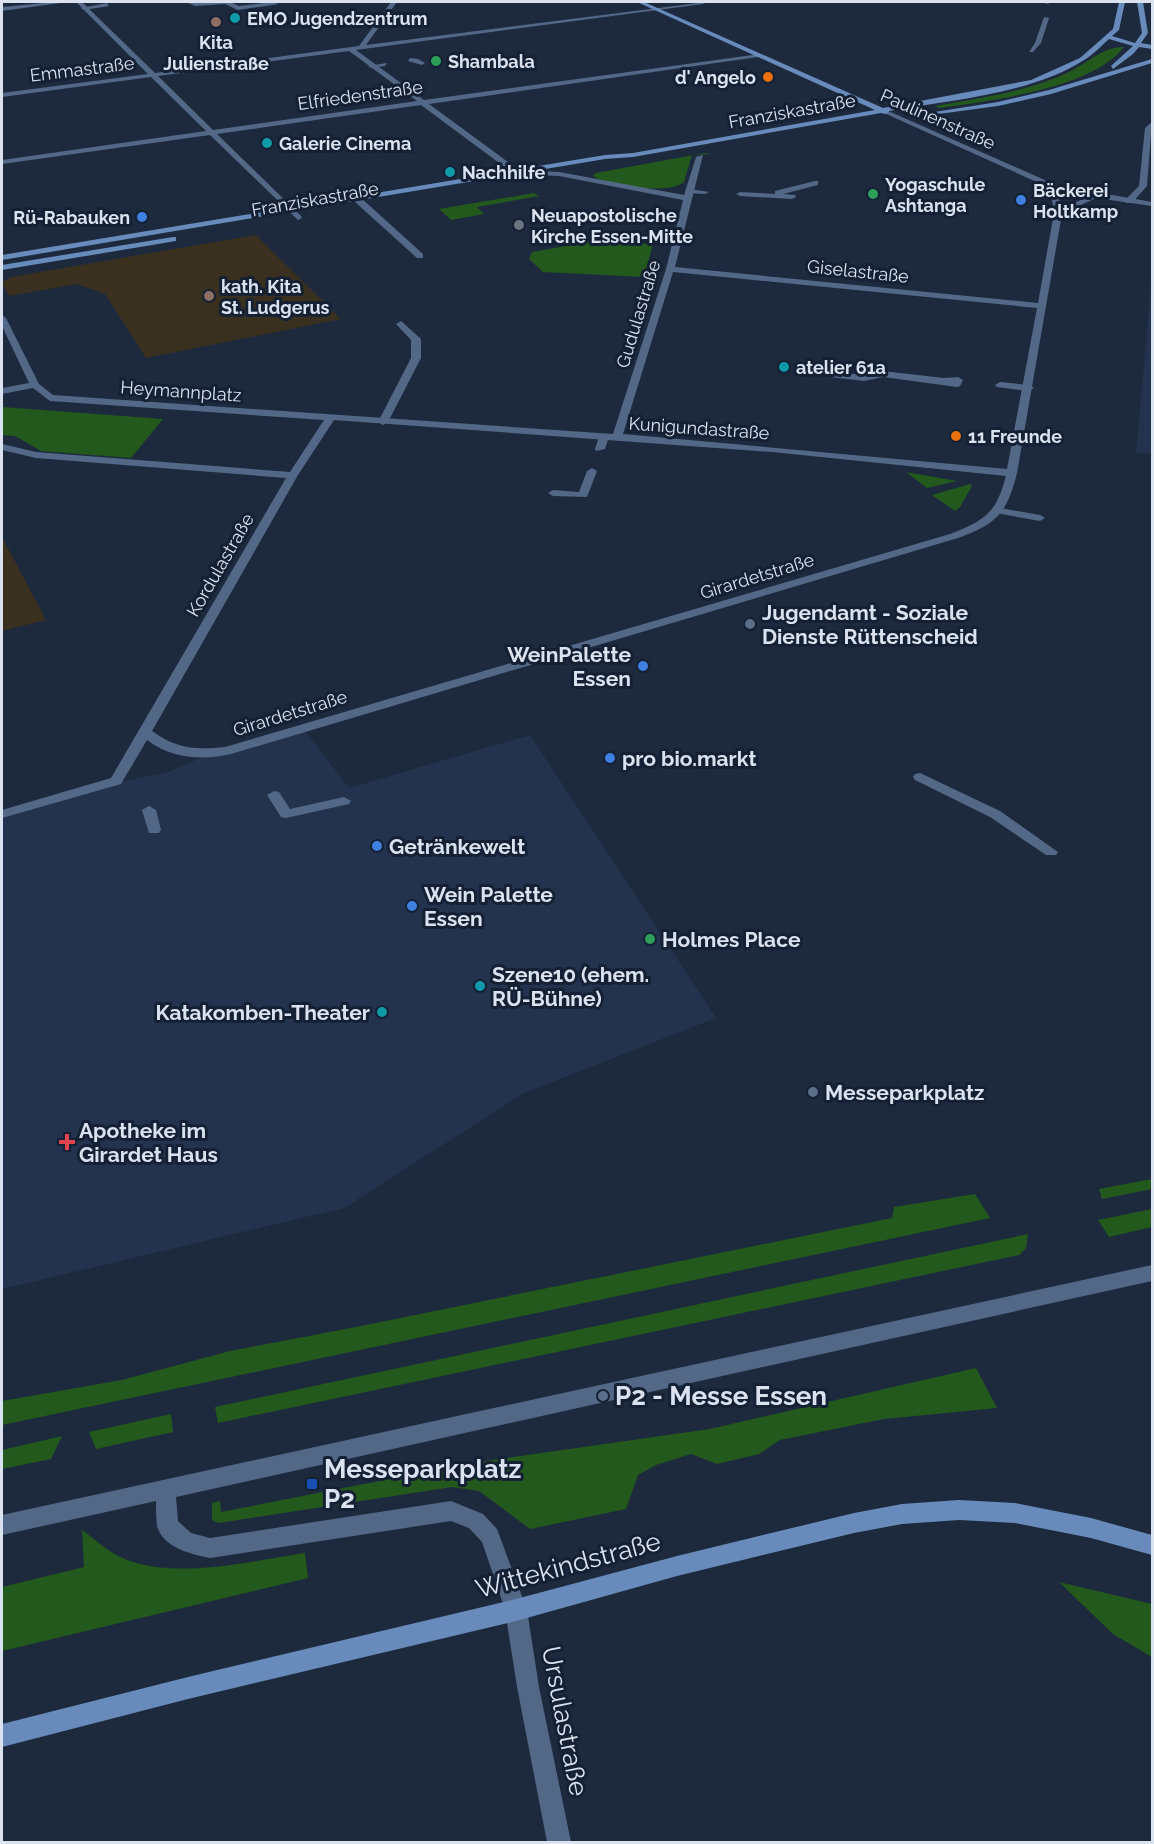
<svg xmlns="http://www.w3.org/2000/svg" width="1154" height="1844" font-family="Raleway,sans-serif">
	<rect width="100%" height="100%" fill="#1d2a3e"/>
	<path fill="#23334d" d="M1152,274V454L1136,453Z
		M305,731L349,788L530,735L716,1018L524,1093L344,1208L2,1289V816L116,783L168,772L203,757L228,753Z"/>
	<path fill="#3a3020" d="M256,235L341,319L146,358L105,294L77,284L9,296L2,282L11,277Z
		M2,537L46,620L2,631Z"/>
	<path fill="#23591c" d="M1124,47C1092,89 988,101 939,108L935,106C979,98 1028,92 1069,72C1086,64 1104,46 1124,47Z
		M705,153L710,154L692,155L684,182C670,195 608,186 593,176L596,173Z
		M534,193L539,196L477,207L484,214L451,220L439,209Z
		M593,241L653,244L644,277L543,272L529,259L532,252Z
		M2,407L163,419L131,458L41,451L15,436L2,435Z
		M906,472L957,481L927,488Z
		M970,484L972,486L960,507L955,511L932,495Z
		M1152,1179V1189L1102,1199L1099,1189Z
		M975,1194L990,1218L2,1425V1401L122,1380L230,1351L366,1325L892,1218L894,1207Z
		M1152,1209V1227L1109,1237L1098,1220Z
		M1028,1234L1026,1248L1019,1255L218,1423L215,1407Z
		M976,1368L997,1408L884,1419L780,1440L759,1454L717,1464L691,1454L656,1465L638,1475L626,1509L530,1529L479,1491L452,1487L218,1523L212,1520V1503L220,1501L221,1512L472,1463L710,1429Z
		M171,1414L173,1432L96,1449L89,1432Z
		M62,1436L51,1459L2,1469V1450Z
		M82,1530C96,1540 109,1553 125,1559C177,1580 251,1561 305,1553L308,1578L2,1651V1587L84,1567Z
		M1059,1582L1152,1604V1657L1113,1634Z"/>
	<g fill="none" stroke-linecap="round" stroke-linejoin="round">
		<path fill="#526886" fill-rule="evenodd" d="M186,2H230L239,6L271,2L279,4L238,10L225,4L195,6Z
			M107,3L109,6L84,10L81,8Z
			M1044,17L1049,18L1041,43L1033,52H1029L1035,43Z
			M410,58L418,59L425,63L422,65L408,61Z
			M387,63L385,66L371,68L368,66Z
			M1152,122L1147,186L1132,203H1126V199L1139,186L1145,128Z
			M815,181H818V185L783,194L795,195L796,197L792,199L740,196L736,194L740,192L775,194V191Z
			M689,189L709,192L705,194L686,193L685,191Z
			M354,197H360L423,254V258H417L354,201Z
			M401,321L421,339V358L388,422L383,425L378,422L411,358V340L396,324Z
			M825,363H831L834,372L864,375L883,371L944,378L958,377L963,380L960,386L957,387L883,377L864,381L830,377L825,374Z
			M1000,382L1029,385L1034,388L1029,391L997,387L995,385Z
			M604,434L609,437L605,449L596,451L595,449L599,437Z
			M592,468L597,471L587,497L553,496L548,493L553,490L579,492L587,471Z
			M1000,508L1040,515L1045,518L1040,521L996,513V509Z
			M920,773L1000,811L1058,852L1056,855H1046L990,817L915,780L913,777L915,774Z
			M274,791L279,792L290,809L344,797L351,801L349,804L286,818L281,817L267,795Z
			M149,806L156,810L161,830L159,833H149L142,810Z
			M1152,1265V1281L176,1497L178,1521L191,1533L210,1538L451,1501L483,1514L497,1529L527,1610L524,1618L516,1621L508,1618L482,1542L469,1528L451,1521L210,1558C191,1554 163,1548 157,1526C156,1518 156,1509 156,1501L2,1535V1515Z"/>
		<path fill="#526886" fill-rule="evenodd" d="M54,2H68L2,11V7Z
			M76,2H82L155,73L359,46L391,2H397L366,45L706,2L703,4L356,50L424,100L760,54L758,57L429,104L519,170L559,172L684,195L696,157L703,155L675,267L1038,303L1054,213L1050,188L884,113L886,110L1056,185L1152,202V206L1096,198L1062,214L1017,473C1007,513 997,524 958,538L231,754C202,761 170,758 147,740L121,784L2,818V810L111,778L286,478L36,458L2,450V444L36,452L290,472L324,420L50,401L33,388L2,394V388L29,383L2,326V315L6,318L39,384L53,395L613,434L666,269L683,200L559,176L514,174L421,105L217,134L301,216L302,218L298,220L210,135L2,164V160L206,131L151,77L2,97V93L148,74ZM349,51L417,101L213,130L158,76ZM1058,190L1087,197L1061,209ZM673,272L1037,308L1007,469L623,434ZM334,420L772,452L1006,476C996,513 986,520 950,534L225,747C196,750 176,749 152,731L298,475Z
			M1041,2H1051L1048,4Z
			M516,1599L524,1602L527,1610L539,1687L571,1842H547L517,1687L505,1610L508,1602Z"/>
		<path fill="#688bbb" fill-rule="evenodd" d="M637,2H644L883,108L1031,80L1080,58L1113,29L1119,2H1125L1119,30L1112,36L1135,43L1142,33L1137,2H1143L1148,33L1141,43L1152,45V49L1139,47L1133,54L1113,69L1111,66L1133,46L1109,39C1101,46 1093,55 1084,60C1032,94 949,100 889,111L886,114L881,113L633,157L605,159L2,260V255L605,155L633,153L875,110Z
			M1152,59V63L1051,94L998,106L931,115L928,113L998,102L1049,90Z
			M173,237H176V241L2,270V265Z
			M959,1500L1015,1503L1091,1518L1152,1535V1555L1091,1538L1015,1523L959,1520L902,1524L854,1533L677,1576L516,1621L188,1699L2,1747V1724L188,1677L516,1599L677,1556L854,1513L902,1504Z"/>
	</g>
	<g fill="#0f9aa8" stroke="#142034" stroke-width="2">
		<circle cx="235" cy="18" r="6"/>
		<circle cx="267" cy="143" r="6"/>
		<circle cx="450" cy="172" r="6"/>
		<circle cx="784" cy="367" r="6"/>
		<circle cx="480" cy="986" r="6"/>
		<circle cx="382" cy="1012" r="6"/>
	</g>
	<g fill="#8d6e63" stroke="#142034" stroke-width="2">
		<circle cx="216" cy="22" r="6"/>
		<circle cx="209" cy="296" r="6"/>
	</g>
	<g fill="#2e9e5b" stroke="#142034" stroke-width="2">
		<circle cx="436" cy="61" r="6"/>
		<circle cx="873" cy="194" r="6"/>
		<circle cx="650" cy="939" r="6"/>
	</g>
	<g fill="#e8710a" stroke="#142034" stroke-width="2">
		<circle cx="768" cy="77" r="6"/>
		<circle cx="956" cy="436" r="6"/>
	</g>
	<g fill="#3f7fe0" stroke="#142034" stroke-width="2">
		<circle cx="1021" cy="200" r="6"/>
		<circle cx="142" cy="217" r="6"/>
		<circle cx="643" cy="666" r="6"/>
		<circle cx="610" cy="758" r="6"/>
		<circle cx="377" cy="846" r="6"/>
		<circle cx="412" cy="906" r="6"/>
	</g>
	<circle fill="#6b7280" stroke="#142034" stroke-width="2" cx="519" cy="225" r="6"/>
	<g fill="#5c6f8a" stroke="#142034" stroke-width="2">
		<circle cx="750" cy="624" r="6"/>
		<circle cx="813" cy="1092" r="6"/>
		<circle cx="603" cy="1396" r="6"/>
	</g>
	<path fill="#e0444e" stroke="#142034" stroke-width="2" d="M64 1133h6v6h6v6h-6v6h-6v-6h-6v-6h6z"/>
	<rect fill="#1a4fb4" stroke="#142034" stroke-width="2" x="306" y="1478" width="12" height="12" rx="3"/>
	<g text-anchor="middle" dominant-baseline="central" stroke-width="6" stroke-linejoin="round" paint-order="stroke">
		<g font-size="18" font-weight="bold" fill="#dae2ef" stroke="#142034" text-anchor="start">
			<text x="247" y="18">EMO Jugendzentrum</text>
			<text x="216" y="42" text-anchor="middle">Kita<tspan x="216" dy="21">Julienstraße</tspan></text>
			<text x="448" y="61">Shambala</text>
			<text x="756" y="77" text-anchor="end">d' Angelo</text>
			<text x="279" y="143">Galerie Cinema</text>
			<text x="462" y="172">Nachhilfe</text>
			<text x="885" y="184">Yogaschule<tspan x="885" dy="21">Ashtanga</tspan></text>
			<text x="1033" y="190">Bäckerei<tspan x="1033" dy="21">Holtkamp</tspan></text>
			<text x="531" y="215">Neuapostolische<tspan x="531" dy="21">Kirche Essen-Mitte</tspan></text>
			<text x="130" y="217" text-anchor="end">Rü-Rabauken</text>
			<text x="221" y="286">kath. Kita<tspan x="221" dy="21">St. Ludgerus</tspan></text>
			<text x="796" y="367">atelier 61a</text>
			<text x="968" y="436">11 Freunde</text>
		</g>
		<g font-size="18" fill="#dae2ef" stroke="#142034">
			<text transform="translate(82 69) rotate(-7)">Emmastraße</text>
			<text transform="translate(360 95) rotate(-8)">Elfriedenstraße</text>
			<text transform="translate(792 111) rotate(-10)">Franziskastraße</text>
			<text transform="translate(938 119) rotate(24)">Paulinenstraße</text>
			<text transform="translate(315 199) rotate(-10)">Franziskastraße</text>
			<text transform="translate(858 271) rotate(6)">Giselastraße</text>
			<text transform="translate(638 314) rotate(-73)">Gudulastraße</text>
			<text transform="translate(181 391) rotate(4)">Heymannplatz</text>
			<text transform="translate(699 428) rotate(4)">Kunigundastraße</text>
			<text transform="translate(220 565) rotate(-60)">Kordulastraße</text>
			<text transform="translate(757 576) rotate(-17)">Girardetstraße</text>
			<text transform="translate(290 713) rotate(-17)">Girardetstraße</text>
		</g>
		<g font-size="21" font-weight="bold" fill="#dae2ef" stroke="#142034" text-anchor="start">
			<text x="762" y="612">Jugendamt - Soziale<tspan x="762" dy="24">Dienste Rüttenscheid</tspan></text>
			<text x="631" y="654" text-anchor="end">WeinPalette<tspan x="631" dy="24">Essen</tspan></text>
			<text x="622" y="758">pro bio.markt</text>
			<text x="389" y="846">Getränkewelt</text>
			<text x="424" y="894">Wein Palette<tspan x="424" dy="24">Essen</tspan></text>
			<text x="662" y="939">Holmes Place</text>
			<text x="492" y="974">Szene10 (ehem.<tspan x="492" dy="24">RÜ-Bühne)</tspan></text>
			<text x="370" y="1012" text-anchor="end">Katakomben-Theater</text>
			<text x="825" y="1092">Messeparkplatz</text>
			<text x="79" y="1130">Apotheke im<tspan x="79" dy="24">Girardet Haus</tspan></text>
		</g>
		<g font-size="26" font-weight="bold" fill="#dae2ef" stroke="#142034" text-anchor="start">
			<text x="615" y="1396">P2 - Messe Essen</text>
			<text x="324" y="1469">Messeparkplatz<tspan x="324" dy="30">P2</tspan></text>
		</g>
		<g font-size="26" fill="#dae2ef" stroke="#142034">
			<text transform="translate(568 1565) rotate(-15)">Wittekindstraße</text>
			<text transform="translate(565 1721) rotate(79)">Ursulastraße</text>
		</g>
	</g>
	<rect width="1154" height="1844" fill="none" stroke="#dae2ef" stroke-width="6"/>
</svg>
